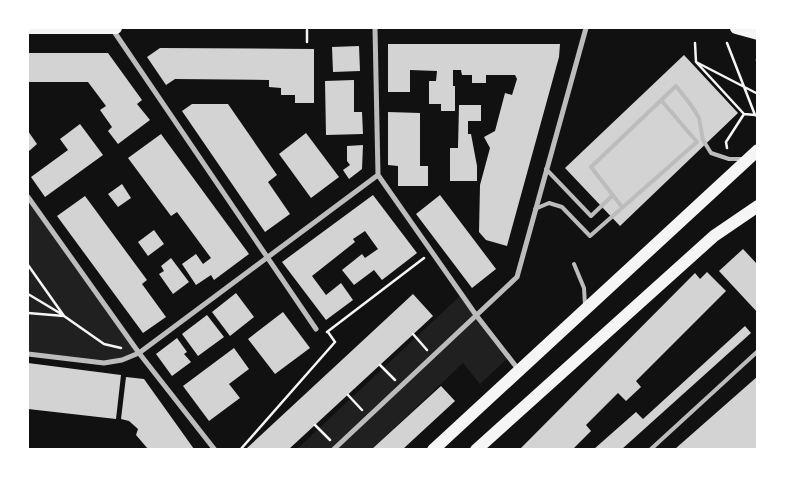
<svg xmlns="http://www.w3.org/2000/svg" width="785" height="477" font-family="'DM Sans',sans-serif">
	<rect width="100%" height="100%" fill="#111"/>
	<path fill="#202020" d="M28,197L139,352L104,362L28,353Z
		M462,294L509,357L480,384L463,363L372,449L296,450Z"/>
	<path fill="#d3d3d3" d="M388,44H560L559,57L507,246L486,240L479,232L480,185L490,148L484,137L495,131L505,93L512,95L517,79L515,75H486V83H472V75H462L461,70H453V86H455V111H441V104H429V81H436L437,71L410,70V92H388Z
		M359,46L360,71L333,72L332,47Z
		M160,48L314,49V103H295V95H281V88L269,87V80L175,79L166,85L147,57Z
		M28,53H108L142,100L137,104L150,120L118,144L108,131L112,127L100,110L106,106L88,82H28Z
		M684,55L738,113L620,226L565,168Z
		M354,80V112H362L363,134L326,135L325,81Z
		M192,104H228L277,175L268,182L290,214L265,232L182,111Z
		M459,105H481V121H468V134H471L477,166V181H450V148H458Z
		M388,112L420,113V166H428V186H398V166L388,165Z
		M80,124L103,155L45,197L31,177L68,150L60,139Z
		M28,131L37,144L28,152Z
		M306,133L339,177L311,198L279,154Z
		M161,134L249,254L214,280L211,275L196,285L182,264L196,254L203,264L211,258L177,212L171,216L128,158Z
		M363,145L362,169L349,179L343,170L350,165L347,161V146Z
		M122,184L131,198L118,207L108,194Z
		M373,195L417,253L382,280L374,270L354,285L342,270L362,254L365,258L378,249L365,231L353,239L355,242L312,276L326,295L341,283L353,300L326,320L282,262Z
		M440,195L496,269L472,288L416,214Z
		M85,196L147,280L142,284L166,317L143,333L57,216Z
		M154,230L164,244L148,256L138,242Z
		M743,249L758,265V313L719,271Z
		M171,258L189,282L173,294L159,274L164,271L161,266Z
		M707,272L726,291L636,381L641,387L626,401L618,393L586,425L591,431L573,449H520L695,273L700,279Z
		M236,293L254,317L230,336L212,312Z
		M413,294L433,316L289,449H246Z
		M283,312L310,348L275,374L248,339Z
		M207,315L224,337L198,356L182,334Z
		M745,326L751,333L622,449H594L636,412L643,419Z
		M177,338L187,352L184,354L191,362L172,376L156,354Z
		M234,348L249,369L229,384L240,398L209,421L183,386Z
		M28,363L121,375L116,419L28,409Z
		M758,376V449H675Z
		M126,377L144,379L194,449H148L136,435L138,429L129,421L121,419Z
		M441,386L455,401L403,449H372Z"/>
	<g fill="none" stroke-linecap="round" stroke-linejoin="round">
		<path stroke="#f5f5f5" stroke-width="2.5" d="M307,42V30
			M695,43L696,62L758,94
			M727,43L755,115L758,116
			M757,60L758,57
			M697,63L744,114
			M727,148L726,142L744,114L755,115
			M28,265L64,316
			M28,294L63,315
			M28,313L64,316L104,344L121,348
			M327,332L424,258
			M413,334L427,350
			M380,365L395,380
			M348,395L362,410
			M315,425L330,440
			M240,450L335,342L328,332"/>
		<path stroke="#bcbcbc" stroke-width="4" d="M546,169L591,216L613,195
			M622,207L591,167L676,86L691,105L699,118L703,140L711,153L729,159H742
			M535,209L549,203L562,207L590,236L697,142L661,100
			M574,264L584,288L585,305
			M650,450L758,351"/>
		<path stroke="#bcbcbc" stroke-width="5" d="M375,28L378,175L476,315L518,369
			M113,30L316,329
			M28,197L139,353L215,450
			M28,354L104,363L122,360L139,353L378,175
			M333,450L517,277L586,28"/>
		<path stroke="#f5f5f5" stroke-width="12" d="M28,28H116
			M736,28L758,34
			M433,450L758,150
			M476,450L714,236L758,206"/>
	</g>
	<rect width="785" height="477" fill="none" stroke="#ffffff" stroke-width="58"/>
</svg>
